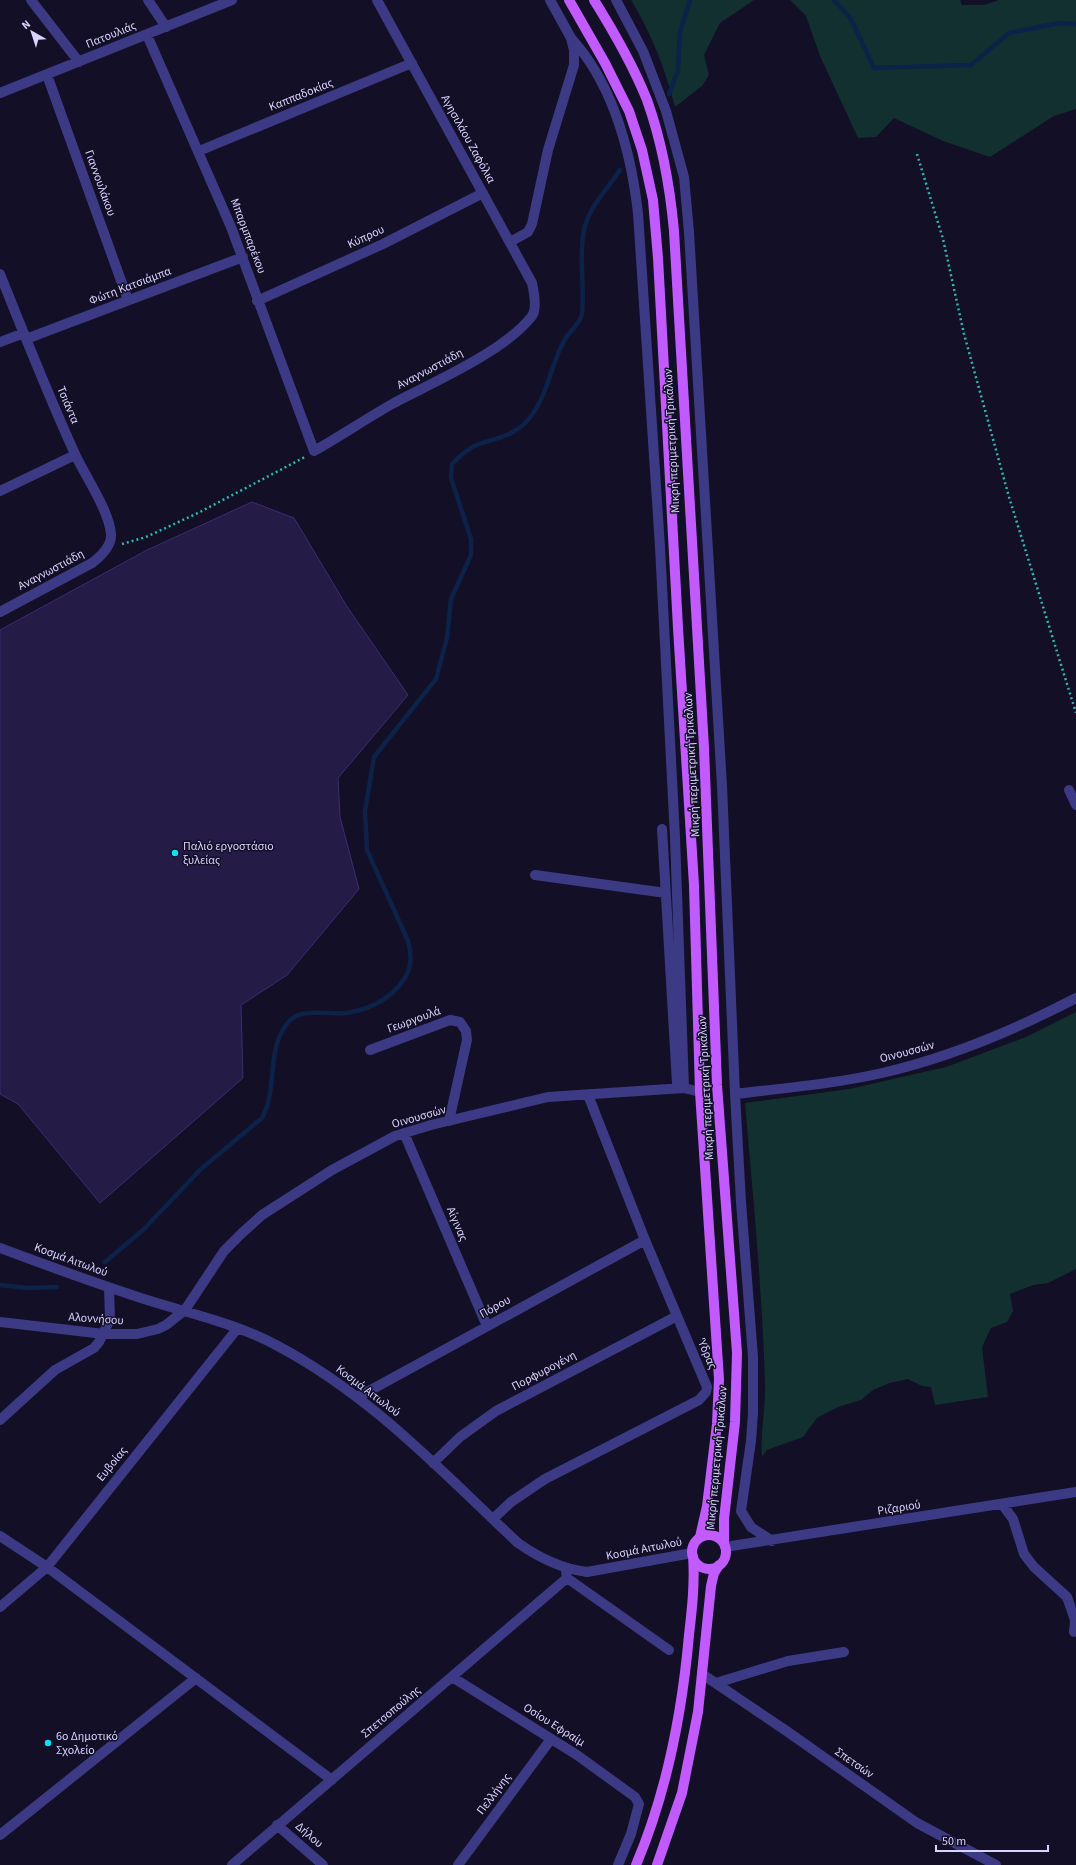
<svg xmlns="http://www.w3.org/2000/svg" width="1076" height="1865" font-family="'Source Sans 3',sans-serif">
	<rect width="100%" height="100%" fill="#130f26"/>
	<path fill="#12302f" d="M631,0H754L720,23L704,55L709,75L702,86L675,107C664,66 653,37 631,0Z
		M790,0H960L962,5H984L999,0H1076V109L1054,116L990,157L943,141L894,118L876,137L858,138L820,56L806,16Z
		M1076,1012V1269L1048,1283L1033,1285L1010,1294L1013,1311L1007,1322L991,1328L982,1347L988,1397L935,1405L931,1387L922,1386L908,1379L890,1383L873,1390L861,1400L838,1407L817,1418L803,1437L767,1450L762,1457C760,1432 766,1407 765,1382C762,1288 753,1196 745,1103L849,1089L946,1067L1026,1037Z"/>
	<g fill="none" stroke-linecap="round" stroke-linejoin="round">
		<path stroke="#0c2248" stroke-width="4.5" d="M834,0L851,19L874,68L971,65L1009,33L1059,23L1076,24
			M669,94L678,70L680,32L690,0
			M105,1262L143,1230L201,1169L262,1118C278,1089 266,1053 286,1025C298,1006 327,1015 346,1013C366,1010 385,1002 399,986C411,972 413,959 408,941L367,850L365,811L374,757L436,679L447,638L451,599L471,555V539L451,478L452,464C460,456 468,448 479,444C497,438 513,436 527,421C548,398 550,365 565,339C570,331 580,324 582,314C585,285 578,255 585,226C591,205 608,188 620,170
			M0,1285L28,1288L57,1287"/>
	</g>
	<path fill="#241b47" stroke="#3b2d73" d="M252,502L294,518L346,605L408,695L338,778L340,817L359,889L287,975L241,1005L243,1078L100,1203L18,1104L0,1094V630L147,550Z"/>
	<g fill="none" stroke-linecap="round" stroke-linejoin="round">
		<path stroke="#2fb8b0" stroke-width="2.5" stroke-dasharray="2 3" stroke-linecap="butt" d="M917,154L943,239L964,334L1009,497L1076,713
			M122,544L146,537L198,513L305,457"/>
		<path stroke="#3d3a85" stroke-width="10" d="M31,0L79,62
			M148,0L166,27
			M616,0L643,51L666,111L684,177L689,232L722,786L735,1094L741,1202L753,1357V1413L751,1441L741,1511L751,1527L772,1541
			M147,35L231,227L314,451C341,436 367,418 394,403C434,382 505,351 532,316C537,309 534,292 532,283L377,0
			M571,38C613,84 631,153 638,213L660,547L675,837L684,1088
			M47,75L128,300
			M0,93L232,0
			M199,151L412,63
			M510,242L528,232L532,224L548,150L574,65V50L571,38L550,0
			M0,274C24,334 48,395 75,454C85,476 109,510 111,534C112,546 101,556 92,563L0,612
			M257,301L383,244L483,193
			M26,339L243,257
			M0,342L24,333
			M0,491L75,455
			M1069,790L1076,805
			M662,829L677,1083
			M535,875L666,893
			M370,1050L450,1020L460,1022L466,1031L467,1040L449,1121
			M735,1094C784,1088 834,1084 882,1073C951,1057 1013,1031 1076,998
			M404,1133L487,1326
			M0,1248C48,1266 95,1283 144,1299C188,1313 235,1323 276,1345C371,1395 440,1470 518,1543C538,1557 562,1569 587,1572L692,1553
			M0,1322L104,1334H137L158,1329L166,1325L185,1310L224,1251L242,1233L262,1215L332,1170L395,1136L431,1125L548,1097L684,1088L700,1092
			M358,1397L645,1240
			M0,1420L55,1370L94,1348L99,1342L110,1319L109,1288
			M433,1463L460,1437L496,1411L677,1316
			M1002,1504L1013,1519L1024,1554L1034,1567L1067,1597L1075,1620L1074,1632
			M493,1519L511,1502L545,1479L699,1400L706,1392L707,1387L645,1240L588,1095
			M0,1536L47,1567L332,1780
			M725,1547L1076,1492
			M566,1571L567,1578L669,1650
			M0,1607L47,1567L237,1329
			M702,1674L788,1732L917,1823L996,1865
			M452,1677L577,1755L635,1797L639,1804L631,1834L618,1865
			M716,1683L788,1661L844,1652
			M277,1825L323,1865
			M0,1835L196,1678
			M232,1865L567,1578
			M458,1865L551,1739"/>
		<path stroke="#c25bff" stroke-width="10" d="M569,0L605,63L629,111L642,150L653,200L658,258L678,628L694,885L700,1092L719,1379L717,1424L707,1506L700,1537
			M594,0C614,32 633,65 647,100C662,142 670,187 674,231L704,748L717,1085L737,1353L735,1422L724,1519V1543
			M692 1552a17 17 0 1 1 34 0a17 17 0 1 1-34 0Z
			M636,1865C667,1792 682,1714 689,1635C692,1609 695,1583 693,1556
			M657,1865L682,1793L698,1712L711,1586L714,1573L719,1565"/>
	</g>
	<g fill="#00e5ff" stroke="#130f26" stroke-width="1.5">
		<circle cx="175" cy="853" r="4"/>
		<circle cx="48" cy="1743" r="4"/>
	</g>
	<g text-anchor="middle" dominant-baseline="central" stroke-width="3" stroke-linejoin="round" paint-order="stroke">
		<g font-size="12" fill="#d9d4ff" stroke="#130f26">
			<text transform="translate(111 35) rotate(-22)">Πατουλιάς</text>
			<text transform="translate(301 95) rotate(-22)">Καππαδοκίας</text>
			<text transform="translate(468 139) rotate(61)">Αγησιλάου Ζαφόλια</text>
			<text transform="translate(100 183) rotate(70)">Γιαννουλάκου</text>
			<text transform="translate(248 236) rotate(69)">Μπαρμπαρέκου</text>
			<text transform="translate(366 237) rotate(-25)">Κύπρου</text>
			<text transform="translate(130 286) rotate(-21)">Φώτη Κατσιάμπα</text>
			<text transform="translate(430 369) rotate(-28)">Αναγνωστιάδη</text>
			<text transform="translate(68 405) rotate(67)">Τσιάντα</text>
			<text transform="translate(672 441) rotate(-93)">Μικρή περιμετρική Τρικάλων</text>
			<text transform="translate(51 570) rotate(-28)">Αναγνωστιάδη</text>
			<text transform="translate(692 765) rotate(-93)">Μικρή περιμετρική Τρικάλων</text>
			<text transform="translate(414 1020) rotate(-20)">Γεωργουλά</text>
			<text transform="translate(907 1052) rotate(-15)">Οινουσσών</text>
			<text transform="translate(706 1088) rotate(-93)">Μικρή περιμετρική Τρικάλων</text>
			<text transform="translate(419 1117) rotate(-16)">Οινουσσών</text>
			<text transform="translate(457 1224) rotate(67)">Αίγινας</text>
			<text transform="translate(71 1260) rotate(20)">Κοσμά Αιτωλού</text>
			<text transform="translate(495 1307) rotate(-29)">Πόρου</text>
			<text transform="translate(96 1319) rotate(4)">Αλοννήσου</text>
			<text transform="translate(707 1354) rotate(67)">Ύδρας</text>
			<text transform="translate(544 1371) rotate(-28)">Πορφυρογένη</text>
			<text transform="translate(368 1391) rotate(37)">Κοσμά Αιτωλού</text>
			<text transform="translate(717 1458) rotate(-85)">Μικρή περιμετρική Τρικάλων</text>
			<text transform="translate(112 1464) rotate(-51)">Ευβοίας</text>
			<text transform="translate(899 1508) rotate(-9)">Ριζαριού</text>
			<text transform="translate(644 1549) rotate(-11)">Κοσμά Αιτωλού</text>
			<text transform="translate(391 1712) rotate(-40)">Σπετσοπούλης</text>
			<text transform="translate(554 1725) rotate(32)">Οσίου Εφραίμ</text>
			<text transform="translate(854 1763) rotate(35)">Σπετσών</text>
			<text transform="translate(494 1794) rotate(-53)">Πελλήνης</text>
			<text transform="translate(309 1835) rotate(41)">Δήλου</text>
		</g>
		<g font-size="12" fill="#d9d4ff" stroke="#130f26" text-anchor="start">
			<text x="183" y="846">Παλιό εργοστάσιο<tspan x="183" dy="14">ξυλείας</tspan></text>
			<text x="56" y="1736">6ο Δημοτικό<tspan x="56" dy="14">Σχολείο</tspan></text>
		</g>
	</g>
	<g transform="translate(32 32) rotate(321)" stroke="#130f26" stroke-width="3" paint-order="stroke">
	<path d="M0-3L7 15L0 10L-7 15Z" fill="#d9d4ff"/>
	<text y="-6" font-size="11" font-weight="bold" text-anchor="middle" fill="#d9d4ff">N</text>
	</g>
	<path d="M936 1845v6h112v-6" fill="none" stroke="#d9d4ff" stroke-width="2"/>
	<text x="942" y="1845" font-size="12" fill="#d9d4ff" stroke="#130f26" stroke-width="3" paint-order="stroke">50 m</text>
</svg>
